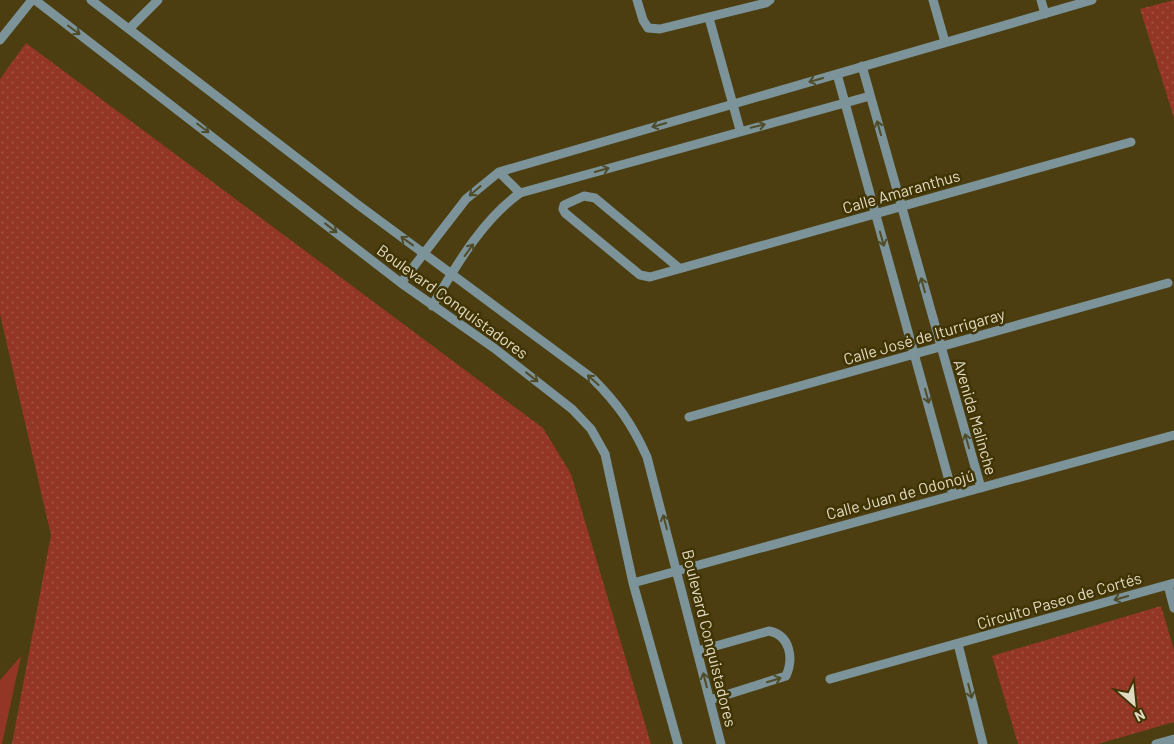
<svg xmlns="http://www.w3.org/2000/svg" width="1174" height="744" font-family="Barlow,sans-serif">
	<defs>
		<pattern id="grass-dots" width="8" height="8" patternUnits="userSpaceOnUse" patternTransform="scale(1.25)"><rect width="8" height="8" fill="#933625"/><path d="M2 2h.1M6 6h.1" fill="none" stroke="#a25243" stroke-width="1.8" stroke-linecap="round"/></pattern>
	</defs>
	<rect width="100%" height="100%" fill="#4c3e11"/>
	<path fill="url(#grass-dots)" d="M1174,0V118L1140,9Z
		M26,43L543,428L571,474L651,744H12L51,535L0,314V79Z
		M1161,606L1174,650V722L1098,744H1018L992,656Z"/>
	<path fill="#933625" d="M21,656L2,744H0V680Z"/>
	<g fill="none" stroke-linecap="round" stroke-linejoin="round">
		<path stroke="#7c9499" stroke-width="9" d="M35,0L401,283L494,348L572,409L591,429L605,454L633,583L678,744
			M91,0L357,204L592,378C618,404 632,424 647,457L721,744
			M637,0L643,20L648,28L660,29L766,3L770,0
			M933,0L945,42
			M1041,0L1045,14
			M709,18L740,130
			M129,29L158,0
			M0,40L32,0
			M862,66L981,488
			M837,74L953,495
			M499,172L520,193
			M679,268L595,198L584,196L564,205L563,209L565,213L640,275L650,277L1131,142
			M401,283L466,199L499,172L1092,0
			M432,306C456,266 482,220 520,193L870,96
			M689,417L1168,283
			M633,583L1174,435
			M1168,585L1174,608
			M958,644L983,744
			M698,651L769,631C790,635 794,658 786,676L710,700
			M830,679L1174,583
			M1156,744L1174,739"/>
	</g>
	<defs><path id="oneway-shaft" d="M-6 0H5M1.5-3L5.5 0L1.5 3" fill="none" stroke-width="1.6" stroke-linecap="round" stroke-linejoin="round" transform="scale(1.25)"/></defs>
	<g stroke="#504c29">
		<use href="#oneway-shaft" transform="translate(74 30) rotate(37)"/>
		<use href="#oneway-shaft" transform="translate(816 80) rotate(164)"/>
		<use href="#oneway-shaft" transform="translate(659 125) rotate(164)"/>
		<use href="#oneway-shaft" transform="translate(758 126) rotate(-14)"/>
		<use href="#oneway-shaft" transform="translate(203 128) rotate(37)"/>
		<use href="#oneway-shaft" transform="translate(879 128) rotate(-106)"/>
		<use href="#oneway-shaft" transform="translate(602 170) rotate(-16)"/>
		<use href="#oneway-shaft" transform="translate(475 191) rotate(139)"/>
		<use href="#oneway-shaft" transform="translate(331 228) rotate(38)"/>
		<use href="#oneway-shaft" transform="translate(882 239) rotate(74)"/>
		<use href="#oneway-shaft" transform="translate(407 241) rotate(-144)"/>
		<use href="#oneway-shaft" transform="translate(469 250) rotate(-54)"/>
		<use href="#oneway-shaft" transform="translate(923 285) rotate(-105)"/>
		<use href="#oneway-shaft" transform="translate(532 377) rotate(38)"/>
		<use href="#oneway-shaft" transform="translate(593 380) rotate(-138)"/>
		<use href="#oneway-shaft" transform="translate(927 396) rotate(75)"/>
		<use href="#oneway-shaft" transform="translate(967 441) rotate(-106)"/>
		<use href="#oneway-shaft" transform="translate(665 522) rotate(-105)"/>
		<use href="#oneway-shaft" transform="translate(1121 598) rotate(164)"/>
		<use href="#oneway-shaft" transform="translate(705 680) rotate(-104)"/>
		<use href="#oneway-shaft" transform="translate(774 680) rotate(-17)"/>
		<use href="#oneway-shaft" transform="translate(970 691) rotate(76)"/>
	</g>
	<g text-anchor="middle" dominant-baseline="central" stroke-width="5" stroke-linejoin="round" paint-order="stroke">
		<g font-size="16" fill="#e1dac2" stroke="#413404">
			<text transform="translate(901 191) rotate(-16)">Calle Amaranthus</text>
			<text transform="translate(453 301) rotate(36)">Boulevard Conquistadores</text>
			<text transform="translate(924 336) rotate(-16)">Calle José de Iturrigaray</text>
			<text transform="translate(976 417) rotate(74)">Avenida Malinche</text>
			<text transform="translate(900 494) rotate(-15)">Calle Juan de Odonojú</text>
			<text transform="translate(1059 600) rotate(-16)">Circuito Paseo de Cortés</text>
			<text transform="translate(710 638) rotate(76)">Boulevard Conquistadores</text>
		</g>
	</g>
	<g transform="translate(1134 704) rotate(153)" stroke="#413404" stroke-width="4" paint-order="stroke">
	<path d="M0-4L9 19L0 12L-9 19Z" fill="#e1dac2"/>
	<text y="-8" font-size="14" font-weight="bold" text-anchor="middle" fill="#e1dac2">N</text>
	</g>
</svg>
